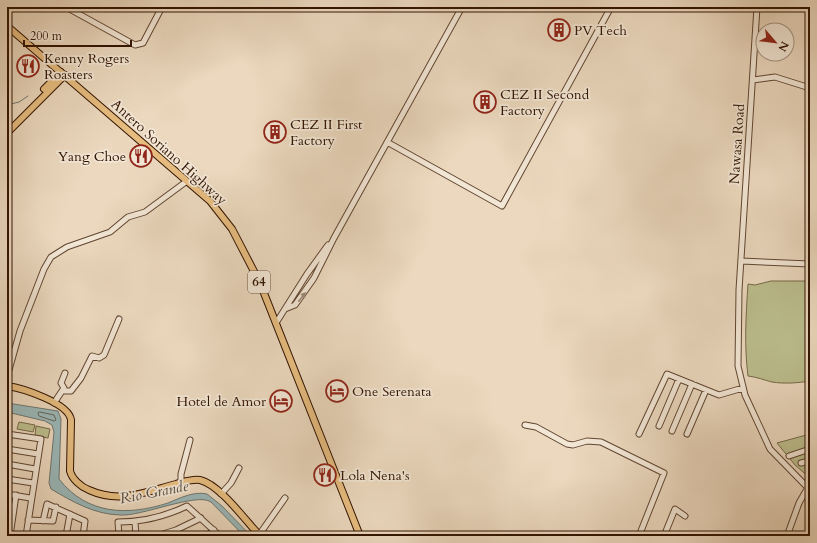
<svg xmlns="http://www.w3.org/2000/svg" width="817" height="543" font-family="Cardo,serif">
	<rect width="100%" height="100%" fill="#ebd8be"/>
	<filter id="stains"><feTurbulence type="fractalNoise" baseFrequency=".005" numOctaves="4"/><feColorMatrix values="0 0 0 0 .2 0 0 0 0 .09 0 0 0 0 .02 0 0 0 .5 -.17"/></filter>
	<radialGradient id="worn" r=".72"><stop offset=".6" stop-color="#630" stop-opacity="0"/><stop offset="1" stop-color="#630" stop-opacity=".3"/></radialGradient>
	<path fill="#bcbe8e" stroke="#776948" d="M771,281H810V381C798,383 784,384 772,382C764,380 757,377 748,376C744,345 746,315 748,284L755,285Z
		M19,422L35,425L33,432L17,429Z
		M36,426L50,429L48,438L35,435Z
		M810,434V488L805,484L810,478L795,465L777,443Z"/>
	<path fill="#9ab8b9" stroke="#707670" d="M7,403L58,411L61,419L59,479C87,515 128,516 168,503C180,498 194,491 207,494L222,506L251,536H244L211,502C197,492 141,517 119,515C94,514 73,502 51,489L49,483L54,432L52,425L45,421L7,412Z"/>
	<g fill="none" stroke-linecap="round" stroke-linejoin="round">
		<path stroke="#66665e" stroke-width="1" d="M40,412L54,415L56,420L54,421L39,416L38,413Z"/>
		<path stroke="#707670" stroke-width="1" d="M7,105L19,102L28,96"/>
		<g stroke="#604531" stroke-width="7">
			<path id="minor" d="M66,7L135,45L143,43L162,7
				M757,7L739,290L738,366L745,395L770,449L810,490
				M753,80L775,77L810,88
				M387,142L502,206L611,7
				M741,261L810,264
				M285,309L295,305L314,278L334,238L462,7
				M276,323L307,274L328,245
				M7,377L20,331L44,269L51,257L67,247L110,232L128,217L145,212L187,181
				M62,391L64,388L61,383L65,373
				M54,403L62,391H71L81,378L92,356L99,358L104,355L119,319
				M525,425L536,427L567,444L573,445L587,441L601,442L664,473L639,536
				M659,426L679,379
				M672,431L692,384
				M7,434L41,439L26,536
				M639,434L667,374L719,395L743,388
				M687,434L706,390
				M7,449L38,454
				M789,456L810,449
				M801,463L810,461
				M7,464L35,469
				M7,479L33,483
				M181,483V474L190,440
				M7,494L30,498
				M221,494L231,483L239,468
				M28,520L53,521L56,507
				M43,521L47,504L85,521L83,536
				M135,522L136,536
				M26,535L44,536
				M259,535L285,498
				M10,536L16,495
				M66,536L70,514
				M119,536L118,522C143,522 164,517 187,506L220,536
				M157,536L176,530L201,518
				M206,536L214,530
				M664,536L675,509L685,516
				M787,536L799,503L807,489"/>
		</g>
		<g stroke="#321402" stroke-width="8">
			<path id="major" d="M7,26L210,201L232,229L260,283L360,536
				M44,89L61,72
				M7,133L65,75
				M7,386C22,388 69,403 71,420L70,471C72,479 81,487 89,490C120,504 145,492 176,484C183,482 192,479 200,480C219,484 246,521 260,536"/>
		</g>
		<use href="#minor" stroke="#f2e6d5" stroke-width="5"/>
		<use href="#major" stroke="#e6bc7f" stroke-width="6"/>
	</g>
	<defs><path id="oneway-solid" d="M-6-.8H1V-3.2L6.5 0L1 3.2V.8H-6Z"/></defs>
	<use fill="#9c8876" href="#oneway-solid" transform="translate(302 297) rotate(-52)"/>
	<defs>
		<g id="building-ring" transform="scale(1.15)"><circle r="9.5" fill="#f2e6d5" stroke="#8f2418" stroke-width="1.5"/><path d="M-4-6H4V6H1V3H-1V6H-4ZM-2.5-4.3h1.7v1.8h-1.7ZM.8-4.3h1.7v1.8H.8ZM-2.5-1h1.7V.8h-1.7ZM.8-1h1.7V.8H.8Z" fill="#8f2418"/></g>
		<g id="restaurant-ring" transform="scale(1.15)"><circle r="9.5" fill="#f2e6d5" stroke="#8f2418" stroke-width="1.5"/><path d="M-5-6h1v4h1v-4h1v4h1v-4h1v5L-1.5 .5V6h-2V.5L-5-1ZM5-6V6H3V1.5H1.5Q1.5-4 5-6Z" fill="#8f2418"/></g>
		<g id="hotel-ring" transform="scale(1.15)"><circle r="9.5" fill="#f2e6d5" stroke="#8f2418" stroke-width="1.5"/><path d="M-6-4.5h1.5V1H6V5H4.5V3h-9V5H-6ZM-4 0a1.8 1.8 0 1 1 3.6 0ZM.5 0V-2.5h3Q6-2.5 6 0Z" fill="#8f2418"/></g>
	</defs>
	<g fill-rule="evenodd">
		<use href="#building-ring" x="559" y="30"/>
		<use href="#restaurant-ring" x="28" y="66"/>
		<use href="#building-ring" x="485" y="102"/>
		<use href="#building-ring" x="275" y="132"/>
		<use href="#restaurant-ring" x="141" y="156"/>
		<use href="#hotel-ring" x="337" y="391"/>
		<use href="#hotel-ring" x="281" y="401"/>
		<use href="#restaurant-ring" x="325" y="475"/>
	</g>
	<g text-anchor="middle" dominant-baseline="central" stroke-width="3.5" stroke-linejoin="round" paint-order="stroke">
		<rect fill="#f2e6d5" stroke="#6c5341" stroke-width="1" x="248" y="271" width="22" height="22" rx="3"/>
		<g font-size="13" font-weight="bold" fill="#321402">
			<text x="259" y="282">64</text>
		</g>
		<g font-size="14" fill="#321402" stroke="#f2e6d5" text-anchor="start">
			<text x="574" y="30">PV Tech</text>
			<text x="44" y="58">Kenny Rogers<tspan x="44" dy="16">Roasters</tspan></text>
			<text x="500" y="94">CEZ II Second<tspan x="500" dy="16">Factory</tspan></text>
			<text x="290" y="124">CEZ II First<tspan x="290" dy="16">Factory</tspan></text>
			<text x="126" y="156" text-anchor="end">Yang Choe</text>
			<text x="352" y="391">One Serenata</text>
			<text x="266" y="401" text-anchor="end">Hotel de Amor</text>
			<text x="340" y="475">Lola Nena's</text>
		</g>
		<g font-size="14" fill="#321402" stroke="#f2e6d5">
			<text transform="translate(737 144) rotate(-86)">Nawasa Road</text>
			<text transform="translate(169 152) rotate(42)">Antero Soriano Highway</text>
		</g>
		<g font-size="15" font-style="italic" fill="#564d42" stroke="#f2e6d5">
			<text transform="translate(154 492) rotate(-11)">Rio Grande</text>
		</g>
	</g>
	<rect width="817" height="543" fill="none" stroke="#ebd8be" stroke-width="24"/>
	<rect x="8" y="8" width="801" height="527" fill="none" stroke="#321402" stroke-width="2"/>
	<rect x="12" y="12" width="793" height="519" fill="none" stroke="#321402"/>
	<g transform="translate(775 42) rotate(118)"><circle r="19" fill="#f2e6d5" stroke="#a59281"/>
	<path d="M0-3L7 15L0 10L-7 15Z" fill="#8f2418"/>
	<text y="-6" font-size="11" font-weight="bold" text-anchor="middle" fill="#321402">N</text>
	</g>
	<path d="M24 40v6h107v-6" fill="none" stroke="#321402" stroke-width="2"/>
	<text x="30" y="40" font-size="12" fill="#321402" stroke="#f2e6d5" stroke-width="3" paint-order="stroke">200 m</text>
	<rect width="100%" height="100%" filter="url(#stains)"/>
	<rect width="100%" height="100%" fill="url(#worn)"/>
</svg>
